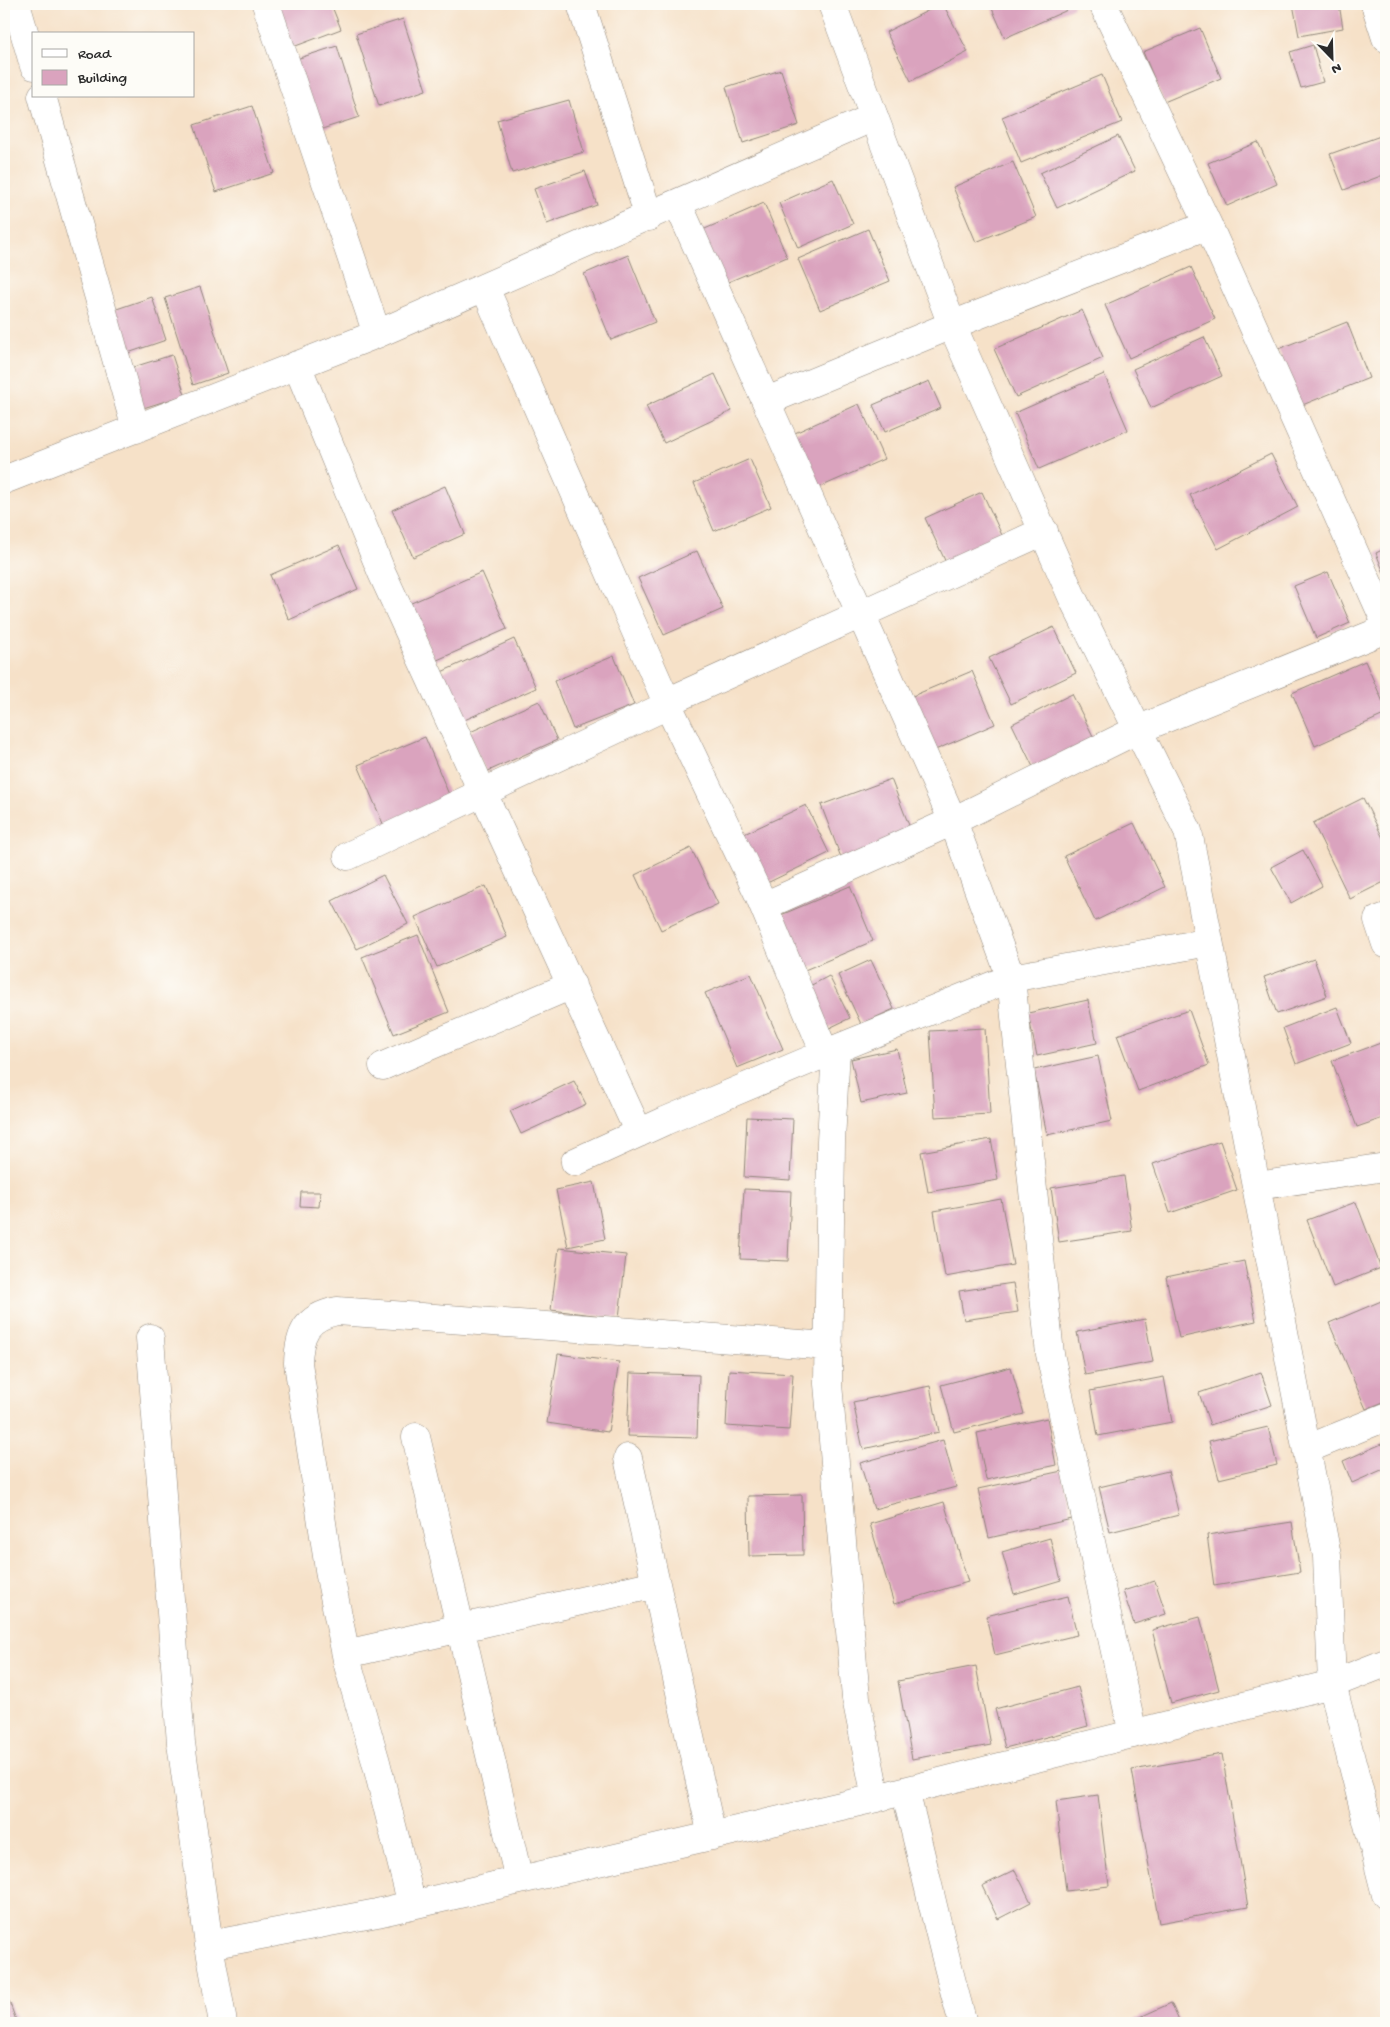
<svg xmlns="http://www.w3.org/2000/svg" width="1390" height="2027" font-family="'Gochi Hand',sans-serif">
	<rect width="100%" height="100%" fill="#fdfcf7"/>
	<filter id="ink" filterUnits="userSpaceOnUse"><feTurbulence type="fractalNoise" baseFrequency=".02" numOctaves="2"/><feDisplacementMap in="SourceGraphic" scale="10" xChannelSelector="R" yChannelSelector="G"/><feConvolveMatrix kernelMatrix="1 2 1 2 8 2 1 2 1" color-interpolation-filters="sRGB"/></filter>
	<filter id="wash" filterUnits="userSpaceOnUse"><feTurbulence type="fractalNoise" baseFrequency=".0096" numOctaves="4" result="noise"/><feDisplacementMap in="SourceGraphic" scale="20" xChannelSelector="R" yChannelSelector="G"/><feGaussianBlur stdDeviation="1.12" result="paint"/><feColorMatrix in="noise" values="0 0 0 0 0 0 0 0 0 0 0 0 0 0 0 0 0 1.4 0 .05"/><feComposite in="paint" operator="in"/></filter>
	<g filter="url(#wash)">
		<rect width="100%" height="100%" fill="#f6e1c8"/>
		<g id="blocks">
			<path fill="#daa3be" d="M259,4H331L341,29L277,53Z
				M941,4H943L968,52L911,81L886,32Z
				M990,4H1073L1074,7L1005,38Z
				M1293,4H1339L1343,28L1299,36Z
				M403,19L426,90L379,106L356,34Z
				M1200,28L1221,78L1164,102L1143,52Z
				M1313,45L1323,82L1301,88L1290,52Z
				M337,46L359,117L316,131L293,60Z
				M781,70L799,125L743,143L726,87Z
				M1102,75L1122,122L1021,163L1002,117Z
				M569,100L584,152L512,173L497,120Z
				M252,106L274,173L216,192L194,125Z
				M1386,134V174L1344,190L1330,154Z
				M1118,136L1135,171L1057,208L1040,173Z
				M1258,142L1277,184L1227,206L1208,163Z
				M1013,162L1036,217L976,242L953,187Z
				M585,171L597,205L547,224L534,189Z
				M833,179L853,224L798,248L779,203Z
				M764,203L787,257L721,285L698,232Z
				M868,229L890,281L820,310L798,259Z
				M628,255L655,322L611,340L584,274Z
				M1191,267L1215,319L1129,358L1105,305Z
				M200,287L228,373L193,385L165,298Z
				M152,297L166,340L119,356L105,313Z
				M1082,310L1103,358L1016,397L994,349Z
				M1347,322L1369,378L1300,406L1278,349Z
				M1204,337L1222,376L1151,408L1133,369Z
				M172,355L185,395L140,409L127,369Z
				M715,374L732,411L664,443L646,406Z
				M1104,374L1128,430L1039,469L1015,413Z
				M929,381L941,408L885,432L873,405Z
				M859,404L884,459L811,491L786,437Z
				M1271,454L1298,507L1218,549L1190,495Z
				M750,459L771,507L714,531L694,483Z
				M445,486L465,534L413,557L392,510Z
				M982,492L1007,546L950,571L925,518Z
				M339,545L358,589L289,620L270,575Z
				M1386,548V578L1376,553Z
				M697,551L723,609L664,635L638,578Z
				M482,572L507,629L435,661L409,604Z
				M1328,572L1350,623L1316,638L1294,586Z
				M1054,627L1076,673L1011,704L989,658Z
				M514,639L536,688L460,722L437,674Z
				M614,656L634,705L573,729L554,681Z
				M1365,661L1386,709V714L1315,746L1292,693Z
				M972,671L995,724L926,754L903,700Z
				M1072,694L1096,742L1036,773L1012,724Z
				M539,701L557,740L486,772L468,733Z
				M425,737L450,797L384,826L358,765Z
				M891,779L912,833L842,860L821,805Z
				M1363,798L1386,844V881L1350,899L1313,823Z
				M806,805L829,853L765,884L742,835Z
				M1134,823L1165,887L1095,921L1064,856Z
				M691,848L718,904L661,930L635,875Z
				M1303,850L1322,886L1291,903L1271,867Z
				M383,875L408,924L357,949L332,901Z
				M486,886L507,937L437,967L415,917Z
				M850,886L873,941L800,972L776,917Z
				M418,935L449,1012L394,1034L362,957Z
				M1314,959L1327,996L1277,1014L1264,977Z
				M871,960L894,1009L861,1024L838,975Z
				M751,974L783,1049L737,1068L705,993Z
				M829,976L850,1018L819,1033L798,992Z
				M1088,1000L1097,1043L1037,1056L1028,1013Z
				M1337,1007L1351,1043L1296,1064L1283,1028Z
				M1189,1010L1209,1065L1138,1091L1117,1035Z
				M985,1028L990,1114L935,1117L930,1031Z
				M1386,1041V1117L1357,1127L1332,1061Z
				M897,1049L907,1093L861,1103L851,1059Z
				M1098,1056L1112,1121L1047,1135L1034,1070Z
				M574,1081L586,1104L521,1134L510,1111Z
				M747,1117L793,1119L790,1180L744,1177Z
				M991,1139L998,1180L928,1192L921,1152Z
				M1220,1141L1237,1190L1170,1213L1153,1164Z
				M1124,1176L1132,1231L1059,1242L1051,1188Z
				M594,1182L605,1239L568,1247L556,1190Z
				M744,1189L791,1191L788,1261L740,1259Z
				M301,1192H320L319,1207L300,1206Z
				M1001,1199L1013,1265L945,1277L934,1211Z
				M1356,1202L1381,1268L1333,1287L1307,1220Z
				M559,1248L626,1255L619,1318L551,1310Z
				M1244,1261L1256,1321L1179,1338L1166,1277Z
				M1013,1283L1018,1312L964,1320L959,1291Z
				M1386,1299V1401L1366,1409L1329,1323Z
				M1145,1319L1153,1362L1085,1375L1077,1332Z
				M558,1354L619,1362L608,1432L547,1423Z
				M1011,1367L1024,1414L954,1432L941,1385Z
				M729,1370L793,1374L789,1430L726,1426Z
				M1261,1372L1272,1405L1210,1425L1199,1393Z
				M630,1373L699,1375L697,1438L627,1436Z
				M1164,1377L1172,1422L1098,1436L1090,1391Z
				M930,1386L939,1432L863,1449L853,1402Z
				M1047,1418L1056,1465L986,1480L977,1433Z
				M1268,1427L1277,1465L1219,1479L1209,1441Z
				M943,1440L956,1487L874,1509L860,1463Z
				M1386,1442V1468L1352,1483L1343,1461Z
				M1062,1471L1072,1519L989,1538L978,1489Z
				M1168,1471L1179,1515L1110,1532L1099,1487Z
				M802,1495L803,1555L749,1556L748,1496Z
				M944,1502L968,1582L894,1604L870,1524Z
				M1292,1522L1300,1572L1214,1586L1207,1535Z
				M1050,1538L1061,1580L1014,1594L1002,1552Z
				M1155,1581L1166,1614L1134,1624L1123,1591Z
				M1068,1596L1077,1635L995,1655L986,1616Z
				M1200,1617L1219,1690L1171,1703L1152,1630Z
				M976,1666L991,1745L912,1759L898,1681Z
				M1078,1687L1088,1726L1005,1748L995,1709Z
				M1222,1754L1248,1907L1159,1923L1132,1770Z
				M1098,1795L1109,1886L1066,1891L1056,1801Z
				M1015,1870L1031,1902L998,1919L982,1886Z
				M9,2001L17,2023H4V2003Z
				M1171,2003L1180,2023H1127Z"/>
		</g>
	</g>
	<g filter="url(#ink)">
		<use href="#blocks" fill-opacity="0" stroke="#90867a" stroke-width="1"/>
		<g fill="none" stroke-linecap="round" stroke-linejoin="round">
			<g stroke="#90867a" stroke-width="29">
				<path id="minor" d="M16,4L34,66
					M266,4L377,334
					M581,4L649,217
					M1103,4L1208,225L1386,623
					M1375,4L1386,38
					M42,96L136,429
					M678,204L953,821L1011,978L1050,1354L1133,1734
					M485,288L668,705L759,895L825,1054
					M297,365L382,573L639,1133
					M767,401L952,325L1208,225
					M4,480L377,334L874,117
					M667,702L1044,531
					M348,856L668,705
					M764,906L953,821L1137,730L1386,629
					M1386,917L1378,920L1386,944
					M1209,942L1011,978L836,1049L831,1141L828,1384L856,1698L876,1798L1332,1684L1386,1663
					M383,1066L572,985
					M575,1162L665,1121L836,1049
					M1257,1186L1386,1167
					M150,1338L181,1743L209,1945L223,2023
					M416,1437L519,1880
					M1307,1449L1386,1417
					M628,1458L712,1836
					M346,1654L656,1584
					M905,1791C925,1868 941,1946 963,2023
					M412,1905L376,1762L348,1665L330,1576L298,1363C299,1334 306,1317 337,1311L829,1346
					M209,1945L377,1913L876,1798"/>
			</g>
			<g stroke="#90867a" stroke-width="29">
				<path id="tertiary" d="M832,4L952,325L1073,599L1188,831L1327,1556L1332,1684L1386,1895"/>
			</g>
			<use href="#minor" stroke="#fff" stroke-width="28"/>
			<use href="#tertiary" stroke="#fff" stroke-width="28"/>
		</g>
	</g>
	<rect width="1390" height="2027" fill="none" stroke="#fdfcf7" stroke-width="20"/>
	<rect x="32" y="32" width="162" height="65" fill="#fdfcf7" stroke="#a9a8a5"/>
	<rect x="42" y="49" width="25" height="8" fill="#ffffff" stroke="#a9a8a5"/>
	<text x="78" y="58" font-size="15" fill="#2b2b2b">Road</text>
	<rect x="42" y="70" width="25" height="15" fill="#daa3be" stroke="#a9a8a5"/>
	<text x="78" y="82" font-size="15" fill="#2b2b2b">Building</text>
	<g transform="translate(1332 58) rotate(157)" stroke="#fdfcf7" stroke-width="4" paint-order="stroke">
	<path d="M0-4L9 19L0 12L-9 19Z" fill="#2b2b2b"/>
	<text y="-8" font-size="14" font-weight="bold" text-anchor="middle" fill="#2b2b2b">N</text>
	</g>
</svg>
